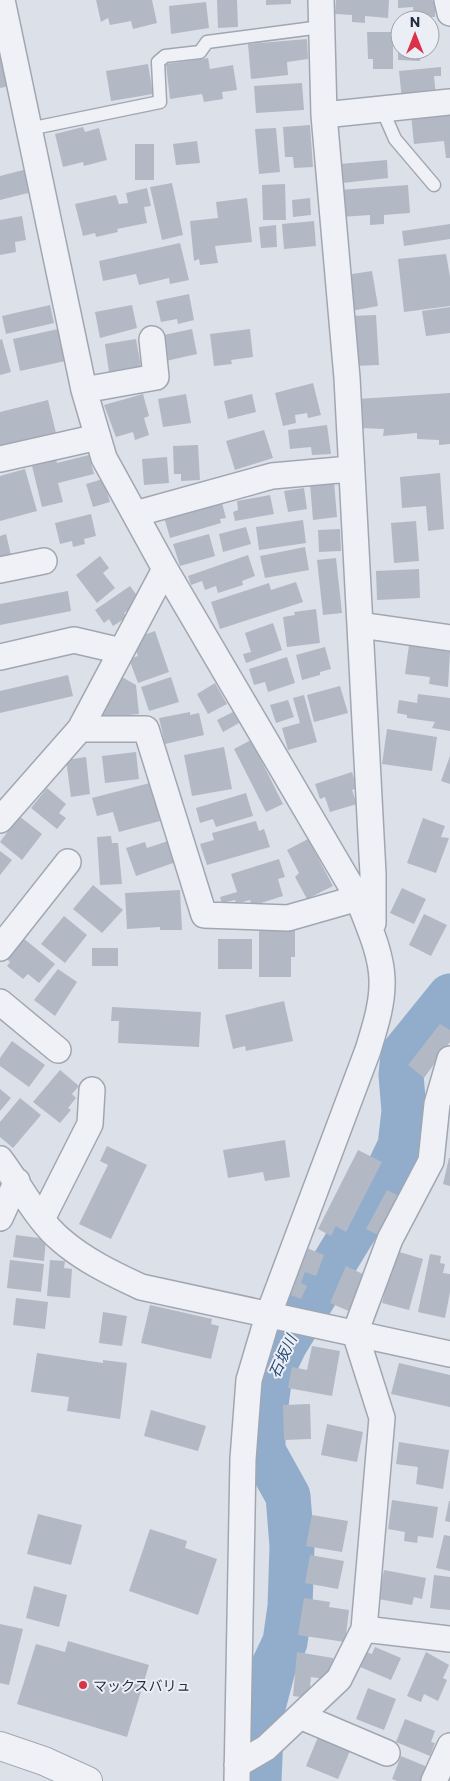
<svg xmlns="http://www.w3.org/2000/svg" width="450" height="1781" font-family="Commissioner,'Noto Sans JP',sans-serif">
	<rect width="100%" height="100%" fill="#dce0e8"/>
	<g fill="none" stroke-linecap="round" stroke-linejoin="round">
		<path stroke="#92adcc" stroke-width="45" d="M259,1781L262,1711L274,1665L285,1642L290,1607L292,1546L288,1496L263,1451V1427L270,1375L285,1344L380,1188L400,1146L404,1111L401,1075L403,1054L450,996"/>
	</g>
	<path fill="#b2b9c5" d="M96,0H152L157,23L133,29L131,21L110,25L108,18L101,22Z
		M217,0H237L238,27L218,28Z
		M266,0H291V4L266,5Z
		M336,0H389L388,18L365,16V23L352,22V15L335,14Z
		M398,0H432L435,2V17H414L413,7L398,8Z
		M206,2L209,28L171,34L169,6Z
		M398,25H400V50H420V61L398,60Z
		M367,32H393V69H373V59H368Z
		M307,39L308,59L287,62L288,75L251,79L248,44Z
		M0,56H2L10,86L0,88Z
		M208,58L210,69L233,65L237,90L222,92L223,99L204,102L202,94L170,99L166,64Z
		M148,64L153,94L111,101L106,71Z
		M441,67V76H434L436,97L402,100L399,71Z
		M302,83L304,110L256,113L254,86Z
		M450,111V158H446L444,141L414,144L411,115Z
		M310,125L313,167L294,168L293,157H285L283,127Z
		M83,127L85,132L99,128L107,160L84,166L83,162L63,167L55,134Z
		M276,128L280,172L259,174L255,129Z
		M197,141L200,163L176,165L173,144Z
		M135,144H154V180H135Z
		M387,160L388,178L342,183L339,164Z
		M27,169L32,192L0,200V176Z
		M172,183L183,235L162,240L150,187Z
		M285,184L286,220H263L262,185Z
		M408,185L410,213L384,215V224L370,225V215L341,217L339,190Z
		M147,188L151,206L144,207L147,223L117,229L118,232L96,237L95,233L83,236L75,204L116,195L119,204L128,203L126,193Z
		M247,198L252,242L215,246L218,263L200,265L199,259L194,261L190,221L218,218L216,202Z
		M310,198L311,215L293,217L292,200Z
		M22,216L26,240L15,242L16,252L0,255V220Z
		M314,221L316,246L284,249L282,224Z
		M450,224V239L404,246L402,231Z
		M276,225L277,247L261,248L259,227Z
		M180,243L189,280L170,284L169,278L139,285L136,274L103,281L99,261Z
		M446,254L450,277V306L404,312L398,259Z
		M372,271L378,306L351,311L346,275Z
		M189,294L194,320L178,324L177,319L161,322L156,301Z
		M50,305L54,323L6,334L2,316Z
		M132,305L137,328L100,338L95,312Z
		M450,307V333L426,336L422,311Z
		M376,315L379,365L354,366L351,316Z
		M58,329L65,361L20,371L13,339Z
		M192,329L197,354L166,361L163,345H166L164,335Z
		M250,329L253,357L231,360L232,364L214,366L210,334Z
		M2,339L11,372L0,375V340Z
		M136,339L141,367L109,372L105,344Z
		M313,383L321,415L308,418L307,413L295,415L296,423L283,426L275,393Z
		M450,393V444L439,445V440L417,439V433L383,436L384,429L360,428L358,399Z
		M143,394L149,416L144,418L149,435L135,440L133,432L116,437L104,405Z
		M186,394L191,423L163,427L158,399Z
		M252,394L256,412L228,419L224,401Z
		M48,400L56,433L0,448V412Z
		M327,425L331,454L312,455L311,447L290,449L288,430Z
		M264,430L273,458L235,470L226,441Z
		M198,445L200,480L181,481V474H174L173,446Z
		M89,455L94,474L58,483L63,502L42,507L32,466L56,460L57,463Z
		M167,457L169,483L144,485L142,459Z
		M25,469L37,511L0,521V476Z
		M440,473L444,529L428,531L426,506L402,508L400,477Z
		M103,479L110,502L93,507L86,484Z
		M334,482L337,517L313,520L310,484Z
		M304,488L307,509L288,512L284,491Z
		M270,495L274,514L235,521L233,512L238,510L237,501Z
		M222,503L226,518L220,519L221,523L170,538L164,517Z
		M91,514L96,536L84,539L85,544L73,547L72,541L60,544L55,523Z
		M303,520L306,543L259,550L256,527Z
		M416,521L419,561L394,563L391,523Z
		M246,527L251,544L223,552L219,534Z
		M340,529L341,551L319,552L318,530Z
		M6,534L11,555L0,558V536Z
		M209,534L215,556L180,566L173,544Z
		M305,547L309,570L265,578L260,556Z
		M248,555L255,576L242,581L243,585L218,593L216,586L205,590L202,581L191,585L188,576Z
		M100,556L109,568L103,573L115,588L97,603L76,575Z
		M336,558L342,613L323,615L317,560Z
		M419,569L420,598L377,600L376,571Z
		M296,582L303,602L220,629L211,602L269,583L271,590Z
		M130,586L141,601L124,613L127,617L113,626L109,619L104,623L95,610Z
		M68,591L71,611L0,625V604Z
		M316,609L320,643L287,647L283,617L295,615L294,612Z
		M273,623L282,650L246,663L243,654L251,652L245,633Z
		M155,631L169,672L138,683L129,659L138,656L134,646L140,644L138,637Z
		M409,645L450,652L448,687L429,684L430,677L405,674Z
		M325,647L331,669L320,672V675L302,680L296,655Z
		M287,657L295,683L268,692L265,682L254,685L249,669Z
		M68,675L73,696L0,713V691Z
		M122,677L136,685L139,714L108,717L101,714Z
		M171,677L179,702L149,711L141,687Z
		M215,683L227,704L208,714L197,694Z
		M340,686L348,713L314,722L307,695Z
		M418,694L450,698V731L432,728L435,722L407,718V715L397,713L399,700L417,703Z
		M304,695L317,742L288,750L282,728L300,723L293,698Z
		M288,700L294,717L276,723L270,705Z
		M190,712V715L199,713L204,735L165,744L159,718Z
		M233,712L239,723L223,732L217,720Z
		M387,729L437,737L432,771L382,764Z
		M251,740L283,804L266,812L234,749Z
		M224,747L232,789L192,796L184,755Z
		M136,752L139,779L105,783L102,756Z
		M450,756V784L441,781Z
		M86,757L90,794L71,797L66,760Z
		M352,772L357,788L352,790L357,804L330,812L325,797L320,799L315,784Z
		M150,783L160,821L119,832L113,812L97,816L92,798Z
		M47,788L66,804L59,813L66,818L57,829L31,808Z
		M246,793L253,816L216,827L213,819L200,823L196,808Z
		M19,816L42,834L22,860L0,842Z
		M423,818L445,826L441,837L449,838L436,873L407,863Z
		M256,821L259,831L264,829L270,847L207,865L200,844L214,840L212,833Z
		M111,836L112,843H118L122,884L100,885L97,837Z
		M308,839L333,886L307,899L295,877L299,873L287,850Z
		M168,841L176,862L136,876L126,848L145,842L147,848Z
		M0,851L12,860L0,875Z
		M279,859L285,877L278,879L283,896L252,906L250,900L236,904L235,900L222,903L220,897L237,892L231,874Z
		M93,885L123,910L102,933L73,909Z
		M402,888L426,899L414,924L390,913Z
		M180,890L182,930H160V927L127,929L125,893Z
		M424,914L447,925L431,956L409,945Z
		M64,916L87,935L65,963L41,944Z
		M259,929H295V957H291V977H259Z
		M23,938L55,964L39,983L28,974L23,979L7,966L10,962L6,958Z
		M218,939H252V969H218Z
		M92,948H118V966H92Z
		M58,969L77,982L55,1016L34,1000Z
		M284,1001L293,1041L246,1051L245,1046L233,1049L225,1015Z
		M112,1007L201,1012L199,1047L118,1043L119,1021H111Z
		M440,1024L450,1030V1042L424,1078L408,1065Z
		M12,1041L45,1065L29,1087L0,1066V1058Z
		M60,1070L79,1086L72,1094L76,1098L68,1108L71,1110L60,1123L33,1102Z
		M0,1089L11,1098L0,1111Z
		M20,1098L41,1115L13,1148L0,1137V1122Z
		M285,1140L290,1177L265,1181L263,1172L228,1178L223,1150Z
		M107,1146L147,1165L111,1239L79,1224L108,1165L100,1161Z
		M358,1150L382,1162L346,1232L336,1226L331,1236L318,1229Z
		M449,1158H450V1186L443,1184Z
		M387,1190L401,1197L380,1236L366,1229Z
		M16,1235L46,1239L44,1261L13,1257Z
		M307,1248L324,1255L316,1276L305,1272L301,1283L307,1286L301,1299L288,1294Z
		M396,1251L423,1259L409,1310L382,1303Z
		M430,1254L441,1256L440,1263L445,1264L443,1273L450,1274V1292L445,1318L418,1312Z
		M10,1260L44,1264L41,1292L7,1288Z
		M50,1260L65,1261L64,1268L72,1269L70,1298L47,1296Z
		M346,1266L367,1276L351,1312L330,1303Z
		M16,1298L48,1302L45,1329L13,1325Z
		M150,1305L212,1319L211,1324L219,1326L211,1359L141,1343Z
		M103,1312L127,1316L122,1346L99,1343Z
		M312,1346L340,1351L332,1396L288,1388L292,1367L307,1370Z
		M37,1353L103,1363V1360L127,1363L120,1419L67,1411L69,1397L31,1392Z
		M399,1363L450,1375V1407L391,1394Z
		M310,1404L311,1439L284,1440L283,1405Z
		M151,1410L206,1426L198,1451L144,1436Z
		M327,1424L363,1432L357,1462L321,1455Z
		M399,1442L449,1450L443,1489L416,1484L418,1467L396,1464Z
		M392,1500L438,1507L433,1538L418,1536L417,1543L404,1541L405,1532L388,1529Z
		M449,1501H450V1522L445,1521Z
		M38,1514L82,1525L71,1565L27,1554Z
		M312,1515L348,1521L342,1552L306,1546Z
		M150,1529L187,1541L185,1548L217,1559L198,1615L129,1591Z
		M444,1535L450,1536V1571L436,1568Z
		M310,1555L344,1561L338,1589L305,1583Z
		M384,1570L426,1578L422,1599L414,1597L412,1605L378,1599Z
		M434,1575L450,1577V1610L430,1608Z
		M34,1586L67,1595L59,1627L26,1618Z
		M304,1598L330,1602L329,1607L349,1610L345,1642L298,1635Z
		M0,1624L23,1629L9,1685L0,1683Z
		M68,1641L149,1665L127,1737L17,1704L36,1644L65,1652Z
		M375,1647L401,1658L391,1680L360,1667L366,1652L372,1654Z
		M297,1652L333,1658V1671L325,1679L311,1677L309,1698L293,1696Z
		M426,1652L449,1665L443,1678L447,1680L438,1701L424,1694L421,1702L407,1696Z
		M368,1688L396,1699L384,1730L356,1719Z
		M405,1719L435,1731L431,1742L435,1743L430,1756L396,1742Z
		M318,1737L350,1751L338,1779L306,1766Z
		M401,1756L430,1768L424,1781H397L392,1779Z"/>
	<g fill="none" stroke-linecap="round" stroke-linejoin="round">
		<g stroke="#a1a7b2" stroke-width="15">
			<path id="service" d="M382,109L395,139L434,185
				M29,129L160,102L158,62L165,56L200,52L207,42L321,27"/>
		</g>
		<g stroke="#a1a7b2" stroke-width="28">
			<path id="minor" d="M2,0L84,390L104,458L165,569L358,898C367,923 381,951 382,979C383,1003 375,1027 368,1050L268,1316L249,1380L243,1459L237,1781
				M321,0L324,115L347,378L373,874V923
				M447,0L450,13
				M324,115L450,102
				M84,390L156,377L152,339
				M0,459L98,437
				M135,514L272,476L350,469
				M0,570L44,561
				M360,625L450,638
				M0,657L74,640L121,651
				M80,729H146L204,915L288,918L358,898
				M0,820L80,729L165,569
				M0,948L68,862
				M0,1002L58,1050
				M0,1159C20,1185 36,1219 61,1240C84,1260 113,1274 141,1287L450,1354
				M0,1218L17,1181
				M42,1219L90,1124L92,1090
				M364,1629L450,1639
				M300,1716L387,1753
				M237,1765L266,1748L339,1679L364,1629L382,1418L355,1333L390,1239L431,1161L437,1104L450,1059
				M434,1781L450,1746"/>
		</g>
		<g stroke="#a1a7b2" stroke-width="30">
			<path id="tertiary" d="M0,1746L44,1761L88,1781"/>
		</g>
		<use href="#service" stroke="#eff1f6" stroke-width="12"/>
		<use href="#minor" stroke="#eff1f6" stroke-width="25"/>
		<use href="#tertiary" stroke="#eff1f6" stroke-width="28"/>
	</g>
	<circle fill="#db3247" stroke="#ebeff5" stroke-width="2" cx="83" cy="1685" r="5"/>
	<g text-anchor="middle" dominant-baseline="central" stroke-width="4" stroke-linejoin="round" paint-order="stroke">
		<g font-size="14" fill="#242d3f" stroke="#ebeff5" text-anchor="start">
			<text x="93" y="1685">マックスバリュ</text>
		</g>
		<g font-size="15" font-style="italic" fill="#2b4b77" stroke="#ebeff5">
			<text transform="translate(282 1356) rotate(-65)">石坂川</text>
		</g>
	</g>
	<g transform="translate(415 35)"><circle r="24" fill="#ebeff5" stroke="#9ba1ac"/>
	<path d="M0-4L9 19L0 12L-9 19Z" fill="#db3247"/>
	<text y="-8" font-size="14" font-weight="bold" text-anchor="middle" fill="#242d3f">N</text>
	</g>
</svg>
